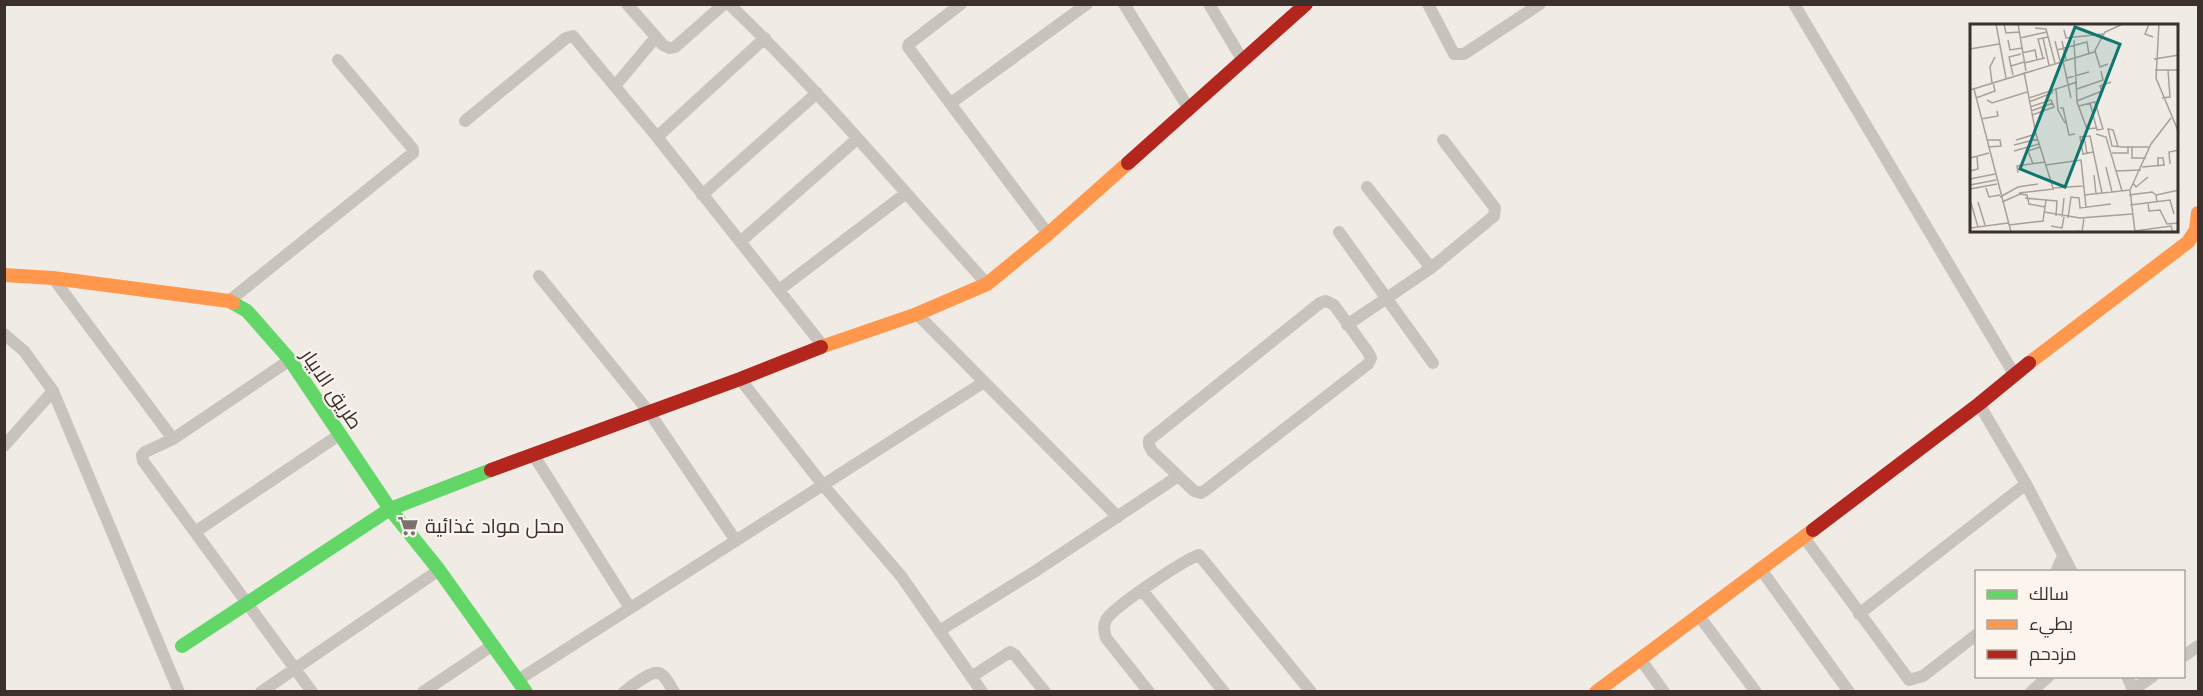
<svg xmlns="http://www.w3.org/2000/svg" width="2203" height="696" font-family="Montserrat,Cairo,sans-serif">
	<rect width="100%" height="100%" fill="#f0ebe5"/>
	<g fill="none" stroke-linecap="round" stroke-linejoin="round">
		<path stroke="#c9c3be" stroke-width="12" d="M627,4L663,45L669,48L675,47L724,4
			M729,4C821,92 902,190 987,284
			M961,4L909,44L908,47L1048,234
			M1124,4L1189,109
			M1209,4L1243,61
			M1428,4L1454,54H1464L1540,4
			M1794,4L2014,374
			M615,86L656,37
			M951,103L1087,4
			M465,121L566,38L573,36L657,137L823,346
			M657,137L765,38
			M1367,187L1431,268
			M702,195L817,93
			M1339,232L1433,363
			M740,242L857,139
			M539,276L649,412L736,541
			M53,278L173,439
			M779,290L905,194
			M229,301L413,153V149L338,60
			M1326,301L1334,305L1368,352L1371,358L1368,364L1207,489L1201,493L1194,491L1152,451L1149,445V440L1320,303Z
			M917,314L1118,517
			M1347,325L1431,268L1494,216L1495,208L1443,140
			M4,334L24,351L53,391L179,692
			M290,360L173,439L145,452L142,455L143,461L312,692
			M740,379L823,485L901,576L982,692
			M1979,404L2026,484L2072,572
			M4,446L53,391
			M533,454L630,608
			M195,532L339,435
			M1803,536L1909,680L1923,676L1976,635
			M1760,568L1849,692
			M2056,572L2063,556
			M1142,590L1224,692
			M1859,614L2026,484
			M1699,616L1756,692
			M939,631L1034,572L1177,477
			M2184,656L2198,646
			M1641,660L1664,692
			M2127,676L2134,692
			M971,677L1010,652L1015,655L1045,692
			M518,680L984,382
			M2133,690L2153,676
			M261,692L439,570
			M423,692L493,645
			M624,692C630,687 651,671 658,673C665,674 670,686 674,692
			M1149,692L1106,638C1104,630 1103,627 1106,620C1112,608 1185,559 1199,555L1311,692
			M2031,692L2049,676"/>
		<path stroke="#63d668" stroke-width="14" d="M233,303L247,311L290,360L390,509L439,570L526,692
			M182,646L390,509L491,470"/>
		<path stroke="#ff974d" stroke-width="14" d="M4,275L53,278L229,301L233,303
			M821,347L917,314L987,284L1048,234L1128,163
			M2029,363L2188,242L2196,230L2198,213
			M1596,692L1813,530"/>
		<path stroke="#b3261e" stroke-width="14" d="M1128,163L1306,4
			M491,470L740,379L821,347
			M1813,530L1979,404L2029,363"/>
	</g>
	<defs>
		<g id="supermarket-bare" transform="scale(1.62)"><path d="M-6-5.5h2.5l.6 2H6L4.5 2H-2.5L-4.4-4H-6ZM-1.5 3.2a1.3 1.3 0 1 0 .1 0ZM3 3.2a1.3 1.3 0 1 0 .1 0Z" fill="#7a716c" stroke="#fbf5ee" stroke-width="2.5" paint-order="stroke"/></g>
	</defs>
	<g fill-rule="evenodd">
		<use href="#supermarket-bare" x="408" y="526"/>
	</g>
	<g text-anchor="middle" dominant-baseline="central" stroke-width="4.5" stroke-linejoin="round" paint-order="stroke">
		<g font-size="20" fill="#3b302b" stroke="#fbf5ee">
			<text transform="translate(332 389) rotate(56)">طريق الابيار</text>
		</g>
		<g font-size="20" fill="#3b302b" stroke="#fbf5ee" text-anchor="start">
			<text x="425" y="526">محل مواد غذائية</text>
		</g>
	</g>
	<g transform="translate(1970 24)">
		<rect width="208" height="208" fill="#f0ebe5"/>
		<path fill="none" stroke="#a8a09b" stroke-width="1.5" d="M26,0L36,54M34,0L36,9L49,8M48,0L56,47M179,0L175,10L183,13M189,0L186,54L209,109M65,4L76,5L85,39M94,6L96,14L133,10M50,14L77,8M73,14L79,41M38,16L40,26L52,24M104,16L107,78L117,105L126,104M85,17L90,37M92,17L96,36M0,25L29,20M87,26L117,18L119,30M125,27L130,43L138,40M52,29L65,26L67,36M73,34L68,15L78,13M184,35L209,31M93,37L101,74M54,39L75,34M41,42L39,33L51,30M185,46H209M54,48L66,110L83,164L113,162M43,51L41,42L54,38M97,54L119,48M22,59L20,43L25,33M4,65L41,208M86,65L88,86L95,99M107,65L133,56L131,47M0,66L124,28L135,8L153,0M6,74L25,67L23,58M59,74L107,58M192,74L200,73L198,46M17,76L22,79L57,68M107,77L132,67L130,62L141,58M59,78L82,69V66M109,82L124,78H125L133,105L127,106L120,79M60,83L81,76L84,83L62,91M90,84H93L99,111L105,110M61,87L83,79M11,95L28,92L27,87M126,110L136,113L152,167M114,112L117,130M17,116H30L31,122L18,123M46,116L66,110M44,121L68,115M148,122L143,106L138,105L142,122L153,123H179M162,123V134H176M44,127L69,120M123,128L113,130L110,113L120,112L132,169M142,129H158V123M0,134L19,129M63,140L58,127L70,123M200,140L199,128L209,126M76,141L111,136L116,183M136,143L142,168M172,143L195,141M188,143V134H193L194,141M0,147L8,145L7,133M146,147L171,146M48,149L47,142L75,138M124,151L126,170M0,155L25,150M163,159L166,163L178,153M0,161L26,156M16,164L19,173L30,171M0,165L27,160M49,169L84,165M114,171L160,166M159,171L182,168L186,171M30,173L48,163L68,160M55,174L87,177L86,192M8,178L15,201M32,178L50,170L57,171L59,180L75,183M187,178L186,171L209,166M1,179L8,203M178,179L179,187L190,186L197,200L209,199M160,181L200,176L204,190M74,188L110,194L162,190M92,193L94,174M98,194L101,173L109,174L110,184L141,180M39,201L73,197L76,176M81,202L92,204L94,193M0,204L38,199M106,207L112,208L114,194M165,207L201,202L203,208M165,208L160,166L181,120L201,94"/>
		<path fill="#0f766e" fill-opacity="0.15" stroke="#0f766e" stroke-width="3" d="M105,3L150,20L95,163L50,145Z"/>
		<rect width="208" height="208" fill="none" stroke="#3b302b" stroke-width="3"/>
	</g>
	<rect width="2203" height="696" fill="none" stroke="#3b302b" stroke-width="12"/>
	<rect x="1975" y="570" width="210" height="108" fill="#fbf5ee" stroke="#aea6a0" stroke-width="1.5"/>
	<rect x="1987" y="590" width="30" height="9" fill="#63d668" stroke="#aea6a0" stroke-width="1.5"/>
	<text x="2029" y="600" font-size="18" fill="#3b302b">سالك</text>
	<rect x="1987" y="620" width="30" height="9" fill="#ff974d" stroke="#aea6a0" stroke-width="1.5"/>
	<text x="2029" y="630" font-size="18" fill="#3b302b">بطيء</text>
	<rect x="1987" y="650" width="30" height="9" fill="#b3261e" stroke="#aea6a0" stroke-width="1.5"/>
	<text x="2029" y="660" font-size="18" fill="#3b302b">مزدحم</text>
</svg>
